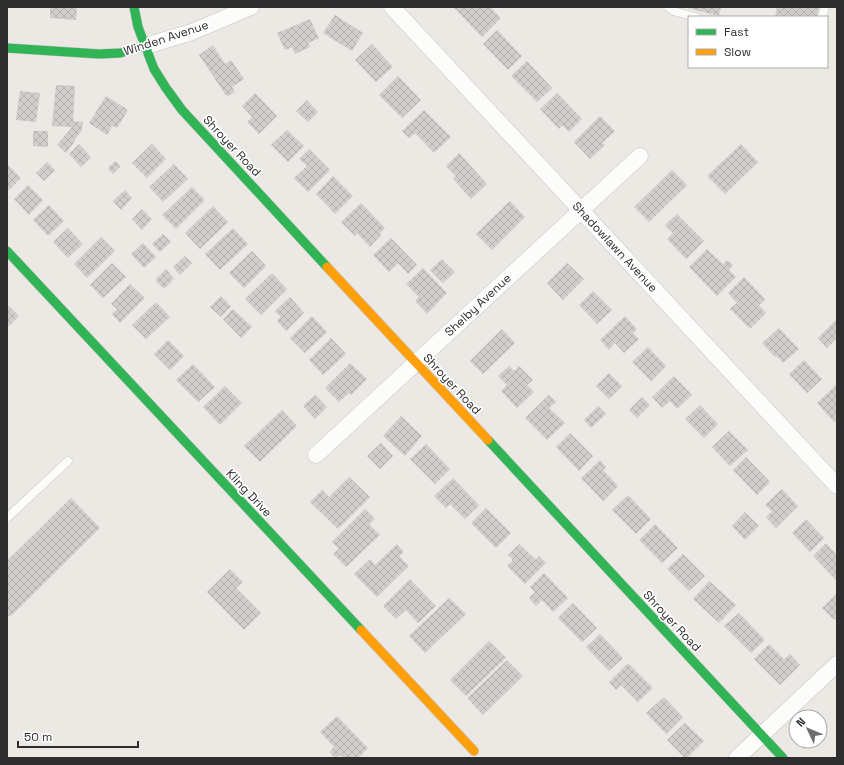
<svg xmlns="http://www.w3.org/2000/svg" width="844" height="765" font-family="'Space Grotesk',sans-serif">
	<defs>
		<pattern id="building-cross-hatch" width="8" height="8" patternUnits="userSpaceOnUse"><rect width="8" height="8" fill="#d1cecb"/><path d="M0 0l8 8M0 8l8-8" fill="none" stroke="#b4b1af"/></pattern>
	</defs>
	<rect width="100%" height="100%" fill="#ece8e4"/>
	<path fill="url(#building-cross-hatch)" d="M50,7H77L76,20L50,18Z
		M453,7H490L501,18L482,37Z
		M684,7H721L719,16Z
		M777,7H819L817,17H775Z
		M335,15L363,33L352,51L323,33Z
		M310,19L319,38L308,43L310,47L295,54L292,47L285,50L277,33Z
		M497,30L522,56L508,70L483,44Z
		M372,44L393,67L376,82L355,60Z
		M213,45L225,64L231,60L244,79L232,87L235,92L227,97L199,55Z
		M527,61L552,88L537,102L511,76Z
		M398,76L421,100L402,118L379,95Z
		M56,85L75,86L73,121L83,122L81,132L74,140L75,141L66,153L57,145L72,127L52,126Z
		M20,91L40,93L36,122L16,120Z
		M255,93L277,116L259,134L247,122L252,117L242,106Z
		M557,93L582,119L569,132L562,125L559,129L540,109Z
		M106,96L128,110L117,128L112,126L107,135L89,123Z
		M307,100L318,112L308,122L296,111Z
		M424,110L451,137L434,153L415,133L409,138L402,131Z
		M600,116L615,131L602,143L605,145L590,159L574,142Z
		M287,130L304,146L288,162L271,145Z
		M33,131H48V147L33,146Z
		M79,144L91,157L81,167L69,154Z
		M152,144L166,159L147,178L132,163Z
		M741,144L758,162L725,194L707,176Z
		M309,149L330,170L308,192L294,178L307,166L299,159Z
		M459,153L487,184L471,199L453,179L456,176L446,166Z
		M115,161L121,166L113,174L108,168Z
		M47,162L55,170L44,181L36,173Z
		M7,164L21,178L8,191L7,190Z
		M174,164L188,179L163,202L149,187Z
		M672,170L687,185L649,222L634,207Z
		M333,176L353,196L335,214L316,194Z
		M28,185L43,200L29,215L14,199Z
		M192,187L205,200L176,229L162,215Z
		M125,190L132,198L121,210L113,201Z
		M510,201L525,217L492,250L476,234Z
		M361,203L385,228L380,233L381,235L370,247L357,233L355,236L341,222Z
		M49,205L64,221L48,236L33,220Z
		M213,206L228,222L200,249L185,233Z
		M142,209L152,219L142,230L132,219Z
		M677,214L704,241L686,259L667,239L673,233L665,225Z
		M68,228L83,244L68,258L53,242Z
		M233,228L248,244L220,270L205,254Z
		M163,234L171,242L160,252L152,244Z
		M101,237L115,251L87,278L74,264Z
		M391,238L417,265L408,274L398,263L389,272L373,255Z
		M143,243L156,257L144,268L131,254Z
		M707,249L723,264L727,260L733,265L729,270L736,277L717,296L689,267Z
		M252,251L266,266L244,288L229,273Z
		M185,256L192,263L180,275L173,267Z
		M442,259L455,272L443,283L430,270Z
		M112,263L126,277L103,298L90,285Z
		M567,263L584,279L563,300L547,283Z
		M423,268L447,293L427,314L415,301L419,297L406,284Z
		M166,269L174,279L164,289L155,280Z
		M272,273L287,289L261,315L245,299Z
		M744,277L765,299L759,305L766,313L750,329L730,309L737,303L728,293Z
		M130,284L145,298L120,323L112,314L117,309L111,304Z
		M593,291L612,310L597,324L579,305Z
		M221,296L231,306L221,317L210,307Z
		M290,297L304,313L286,331L277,321L281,317L275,311Z
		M156,302L170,317L146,339L132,325Z
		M7,304L19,316L7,328Z
		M233,309L252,327L241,338L223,319Z
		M312,316L327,332L305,353L290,338Z
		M625,316L637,329L633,333L639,339L624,353L615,343L609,350L600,340Z
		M837,319V338L827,348L818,338Z
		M779,328L799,349L783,363L777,356L775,357L762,343Z
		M502,329L515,343L483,374L470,361Z
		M331,338L346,354L323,375L309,360Z
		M168,340L184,356L170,370L154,354Z
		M648,347L666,366L651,381L632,362Z
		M804,360L822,379L807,393L789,374Z
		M350,363L367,379L351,395L349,393L339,402L325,388Z
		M193,364L215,387L198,402L176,380Z
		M509,366L514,371L519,366L533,380L527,385L534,392L517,408L501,391L507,385L498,376Z
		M609,373L622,386L609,399L596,386Z
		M674,376L692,395L677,409L670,401L662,408L652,397Z
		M837,384V419L834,422L817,403Z
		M225,386L242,403L220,425L203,407Z
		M315,395L327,407L315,419L303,406Z
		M549,395L556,402L549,408L565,423L547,440L525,418Z
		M642,397L650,405L637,418L629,410Z
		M700,405L718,424L704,438L685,419Z
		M598,406L606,414L591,428L584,420Z
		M282,410L297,426L260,462L244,446Z
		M401,416L422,436L405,456L383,436Z
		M729,431L748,450L730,466L712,447Z
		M570,433L593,456L579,471L556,447Z
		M381,443L393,456L380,469L367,456Z
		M426,444L450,469L435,484L410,459Z
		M746,457L770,482L757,495L733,470Z
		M600,460L606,467L603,470L618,486L603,501L581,478Z
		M349,477L370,497L338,529L310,502L322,490L329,497Z
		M453,478L479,505L465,519L450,504L446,508L434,496Z
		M782,489L798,506L776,528L766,517L772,511L765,505Z
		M628,495L651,519L636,534L612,510Z
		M71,498L100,528L10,617L7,614V561Z
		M486,508L511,533L496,548L471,523Z
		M365,509L375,519L369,524L380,535L346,567L333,554L339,549L332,542Z
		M745,512L759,526L745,540L732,526Z
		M806,519L824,538L810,552L792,533Z
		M655,524L678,548L662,563L639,540Z
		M826,543L837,555V581L813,556Z
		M397,544L404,552L399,556L409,566L377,597L354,574L370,559L375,565Z
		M519,544L536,560L539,556L546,563L525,584L507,566L513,560L508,555Z
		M683,554L705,576L689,591L667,569Z
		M230,569L243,582L236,588L261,613L244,630L207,592Z
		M544,573L568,598L553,612L542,600L536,606L529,598L535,592L530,587Z
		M410,579L436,606L418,623L406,610L396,619L383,606Z
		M709,581L736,605L719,623L693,599Z
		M837,593V617L834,620L822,608Z
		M449,598L466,614L425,653L409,636Z
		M573,603L597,628L582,642L558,618Z
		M739,613L765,640L751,653L724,626Z
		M600,634L623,658L609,671L586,647Z
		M489,641L506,658L466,696L450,680Z
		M769,644L784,659L790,654L800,665L780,685L754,659Z
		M507,660L523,676L483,715L467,698Z
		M628,663L653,688L638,702L621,685L616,690L609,682Z
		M664,697L683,717L666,734L646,713Z
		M337,716L368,748L358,758H343L340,755L337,758H335L329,752L334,747L320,732Z
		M685,723L704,741L687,758H685L667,740Z"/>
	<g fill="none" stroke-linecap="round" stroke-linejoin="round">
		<g stroke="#c5c4c5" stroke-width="9">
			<path id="lane" d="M668,7L673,11L696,17
				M822,17L825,7
				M7,518L68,461"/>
		</g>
		<g stroke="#c5c4c5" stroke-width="17">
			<path id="street" d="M392,7L837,486
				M145,46L192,32L251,7
				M316,455L640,156
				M737,758L837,664"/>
		</g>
		<g stroke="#c5c4c5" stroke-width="10">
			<path id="fast" d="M134,7L138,27L154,69L166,88L182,110L327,267
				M7,48L99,54L120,53L145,46
				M7,251L361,630
				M488,440L783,758"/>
		</g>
		<g stroke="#c5c4c5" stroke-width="10">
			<path id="slow" d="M327,267L488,440
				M361,630L474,751"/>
		</g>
		<use href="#lane" stroke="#fcfcfb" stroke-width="8"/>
		<use href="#street" stroke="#fcfcfb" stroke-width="16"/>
		<use href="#fast" stroke="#30b455" stroke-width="9"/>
		<use href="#slow" stroke="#ff9f0a" stroke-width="9"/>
	</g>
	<g text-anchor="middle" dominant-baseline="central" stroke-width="3.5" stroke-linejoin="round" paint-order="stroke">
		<g font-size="12" fill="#2e2e2e" stroke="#fff">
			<text transform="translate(166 38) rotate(-18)">Winden Avenue</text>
			<text transform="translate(232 146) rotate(47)">Shroyer Road</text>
			<text transform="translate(615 247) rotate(47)">Shadowlawn Avenue</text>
			<text transform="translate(478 305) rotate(-43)">Shelby Avenue</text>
			<text transform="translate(452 384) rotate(47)">Shroyer Road</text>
			<text transform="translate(249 493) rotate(47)">Kling Drive</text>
			<text transform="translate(672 621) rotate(47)">Shroyer Road</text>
		</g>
	</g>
	<rect width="844" height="765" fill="none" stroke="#2e2e2e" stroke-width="16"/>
	<rect x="688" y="16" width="140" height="52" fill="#ffffff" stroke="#ababab"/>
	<rect x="696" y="29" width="20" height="6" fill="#30b455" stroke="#ababab"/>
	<text x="724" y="36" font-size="12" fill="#2e2e2e">Fast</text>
	<rect x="696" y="49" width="20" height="6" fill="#ff9f0a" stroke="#ababab"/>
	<text x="724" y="56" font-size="12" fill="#2e2e2e">Slow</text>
	<g transform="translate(808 729) rotate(314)"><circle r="19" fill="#ffffff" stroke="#ababab"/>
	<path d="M0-3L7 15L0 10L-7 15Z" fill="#706f6e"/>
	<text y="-6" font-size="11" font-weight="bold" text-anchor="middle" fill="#2e2e2e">N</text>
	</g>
	<path d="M18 741v6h120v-6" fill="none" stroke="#2e2e2e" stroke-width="2"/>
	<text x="24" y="741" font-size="12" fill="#2e2e2e" stroke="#ffffff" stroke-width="3" paint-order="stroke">50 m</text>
</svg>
